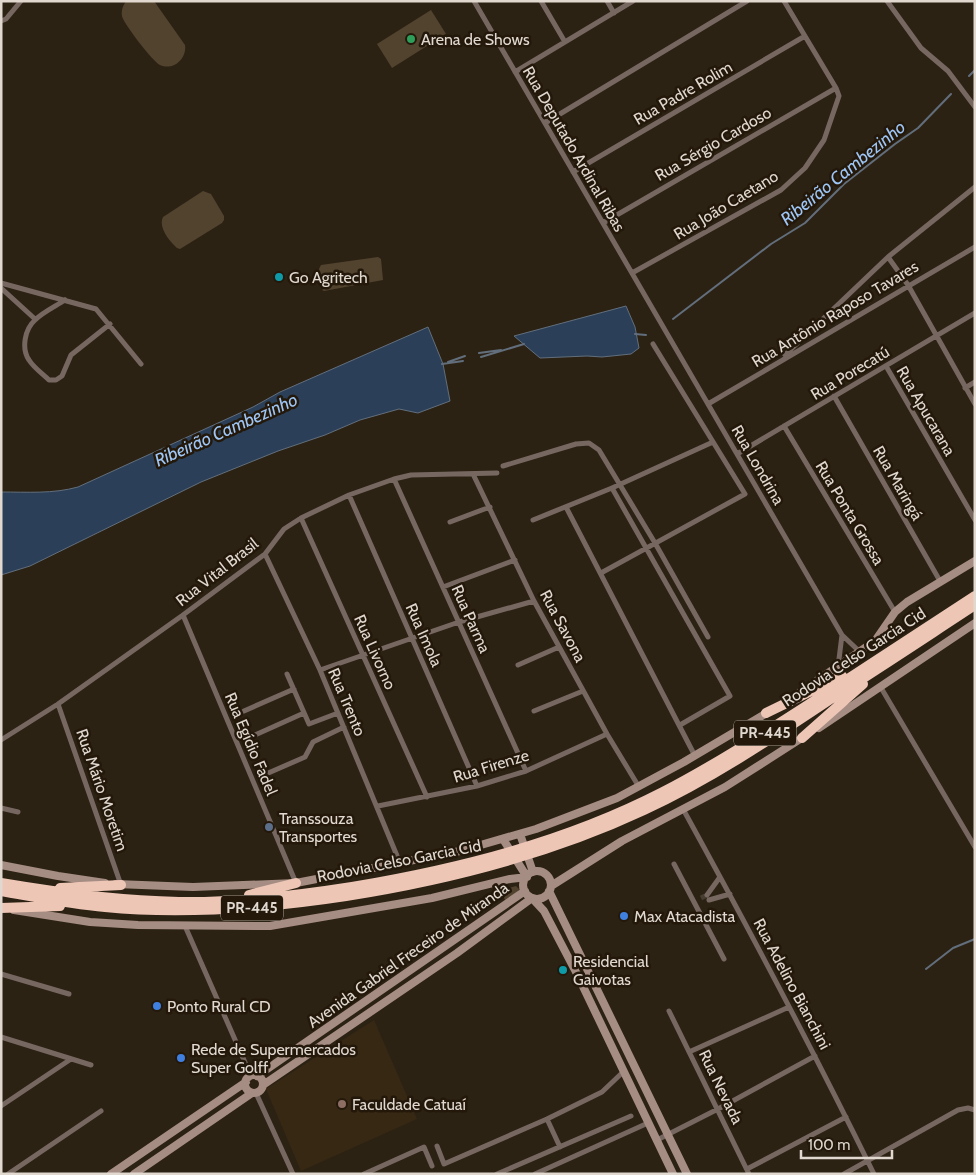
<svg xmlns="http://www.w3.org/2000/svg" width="976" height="1175" font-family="Cabin,sans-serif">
	<rect width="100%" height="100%" fill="#2c2214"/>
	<path fill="#362813" d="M374,1020L417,1119L301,1171L266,1089Z"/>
	<path fill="#52432f" d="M126,1H154L185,45C187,58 174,71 160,65C154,63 123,23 122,16C121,10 123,6 126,1Z
		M431,10L446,34L392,68L377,44Z
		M203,191L211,194L224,216V220L222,223L180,249L177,248C169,241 158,227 163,217Z
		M378,257L381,259L383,280L324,291L322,290L324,289L323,283H320L319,269L321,265Z
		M516,886L519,889L518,893L505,900L501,890Z"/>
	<path fill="#2b4058" stroke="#626e7c" d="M626,306L635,327L639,348L631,354L602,357L587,356L540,358L514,336Z
		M428,327L443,364L450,401L418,413L399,409L360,420L325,435L278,451L201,482L30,566L1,575V492C27,492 53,494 78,487L253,407L280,392Z"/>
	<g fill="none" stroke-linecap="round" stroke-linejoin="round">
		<path stroke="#626e7c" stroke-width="2" d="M969,76L975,70
			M673,319L771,244L805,223L844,184L895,144L918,128L951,94
			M635,334L646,335
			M479,353L501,350
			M481,357L524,344
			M448,362L465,356
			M442,364L463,361
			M926,969L953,948L975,939"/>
		<path stroke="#473d30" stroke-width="5" stroke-dasharray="5 2.5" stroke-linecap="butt" d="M701,898L707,895"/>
		<path stroke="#776761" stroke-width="5" d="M474,1L842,635L860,652
			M541,1L565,42
			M607,1L614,13
			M887,1L921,48L948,71L975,107
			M1,21L6,19L21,1
			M515,72L633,1
			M545,123L747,1
			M573,172L805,36
			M603,223L836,88
			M888,257L908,285L975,404
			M632,273L781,190L805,168L824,140L839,96L836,88L784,1
			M1,283L96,309L141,364
			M1,288L35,319
			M65,300C56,306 43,312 35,320C25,329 21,348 29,360C34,368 43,374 49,380H56L62,376L71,355L110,324
			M785,355L888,257L975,187
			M886,366L975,520
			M965,388L975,382
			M834,396L940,581
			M708,404L975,247
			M784,426L895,612
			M737,454L975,313
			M503,466L576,444L589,443L599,450L655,543L708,637
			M473,474L534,601L607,734L639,787
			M394,479L526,771
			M612,488L730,696L680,725
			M349,495L477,786
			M566,507L695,756
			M301,518L427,797
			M533,520L612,488L713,442
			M450,522L490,507
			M265,554L320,670L400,863
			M601,573L745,494L653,344
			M443,587L515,560
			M183,615L296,883
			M518,665L559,647
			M838,667L842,635
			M320,670L459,622L534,601
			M287,674L309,724L338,713
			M880,686L975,847
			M58,704L121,885
			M244,711L294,689
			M534,711L583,691
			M255,735L304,713
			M1,740L58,704L183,615L265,554L284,529L301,518L349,495L394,479L411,475L497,473
			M266,774L305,757L313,742L344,727
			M378,806L477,786L526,771L607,734
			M1,808L18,812
			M683,809C749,929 813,1050 874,1174
			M674,864L724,959
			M707,895L720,877
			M709,900L730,894
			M185,926L251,1076
			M1,974L69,994
			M669,1011L749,1174
			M1,1037L91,1065
			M689,1052L789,1007
			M256,1093L293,1174
			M1,1106L71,1059
			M547,1119L560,1147
			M657,1140L718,1109L815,1056
			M437,1146L444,1164L547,1119L602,1092L623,1072
			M747,1169L846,1117
			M8,1174L101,1111
			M364,1174L424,1147L432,1166
			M497,1174L631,1116
			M535,1174L648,1123
			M844,1174L958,1110L968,1108L975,1110"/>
		<path stroke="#a68d83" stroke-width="8" d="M800,692L875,641L895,612L907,602L975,561
			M819,728L975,623
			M520,834L533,872
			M1,865L58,876L105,883
			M523 885a14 14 0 1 1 28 0a14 14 0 1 1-28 0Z
			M116,884L193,887L296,883L460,851L536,829L617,798L684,762L770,711
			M551,886L622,841L725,787L805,736
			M549,891L687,1174
			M14,910L90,922L138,925L270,926L432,898L510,879L527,877L503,839
			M245 1084a9 9 0 1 1 18 0a9 9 0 1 1-18 0Z
			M257,1076L525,891
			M263,1085L457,953L532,898L544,911L577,974L673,1174
			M111,1174L246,1082
			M134,1174L252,1093"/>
		<path stroke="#edc6b6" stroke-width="10" d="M766,713L842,676
			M802,738L863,684
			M1,883C60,893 119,901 179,902C237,903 295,896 352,887C459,869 566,842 663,792C719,763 772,728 825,694C875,661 925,629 975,596
			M60,888L121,885
			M1,891C36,897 70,904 105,907C186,915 267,908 346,896C448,880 550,854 644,810C709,780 769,740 829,700C878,669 926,637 975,605
			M249,895L296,883
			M1,908L60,906"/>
	</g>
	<circle fill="#2e9e5b" stroke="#23180a" stroke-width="2" cx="411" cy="39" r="5"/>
	<g fill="#0f9aa8" stroke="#23180a" stroke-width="2">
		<circle cx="279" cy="277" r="5"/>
		<circle cx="563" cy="970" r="5"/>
	</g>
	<circle fill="#5c6f8a" stroke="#23180a" stroke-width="2" cx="269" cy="827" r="5"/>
	<g fill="#3f7fe0" stroke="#23180a" stroke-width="2">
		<circle cx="624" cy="916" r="5"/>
		<circle cx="157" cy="1006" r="5"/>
		<circle cx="181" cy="1058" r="5"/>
	</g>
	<circle fill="#8d6e63" stroke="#23180a" stroke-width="2" cx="342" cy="1104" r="5"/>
	<g text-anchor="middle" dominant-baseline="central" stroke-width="5" stroke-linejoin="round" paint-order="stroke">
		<g fill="#23180a" stroke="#a89f95" stroke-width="1">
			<rect x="734" y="720.5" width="62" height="25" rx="4"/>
			<rect x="221" y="895.5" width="62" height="25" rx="4"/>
		</g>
		<g font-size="15" font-weight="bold" fill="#e1d9d0">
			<text x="765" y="733">PR-445</text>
			<text x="252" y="908">PR-445</text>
		</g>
		<g font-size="16" fill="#e1d9d0" stroke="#23180a" text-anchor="start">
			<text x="421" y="39">Arena de Shows</text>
			<text x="289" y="277">Go Agritech</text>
			<text x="279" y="818">Transsouza<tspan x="279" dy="18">Transportes</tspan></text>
			<text x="634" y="916">Max Atacadista</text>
			<text x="573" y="961">Residencial<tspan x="573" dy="18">Gaivotas</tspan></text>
			<text x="167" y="1006">Ponto Rural CD</text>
			<text x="191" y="1049">Rede de Supermercados<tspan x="191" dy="18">Super Golff</tspan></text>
			<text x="352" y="1104">Faculdade Catuaí</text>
		</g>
		<g font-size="16" fill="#e1d9d0" stroke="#23180a">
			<text transform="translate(683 93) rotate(-30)">Rua Padre Rolim</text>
			<text transform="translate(713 144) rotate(-30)">Rua Sérgio Cardoso</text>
			<text transform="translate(574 149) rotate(60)">Rua Deputado Ardinal Ribas</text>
			<text transform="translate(726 205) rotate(-31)">Rua João Caetano</text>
			<text transform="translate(835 314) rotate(-31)">Rua Antônio Raposo Tavares</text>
			<text transform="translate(850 373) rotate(-31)">Rua Porecatú</text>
			<text transform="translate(926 411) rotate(60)">Rua Apucarana</text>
			<text transform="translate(758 465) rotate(60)">Rua Londrina</text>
			<text transform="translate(898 483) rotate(60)">Rua Maringá</text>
			<text transform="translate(850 513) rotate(59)">Rua Ponta Grossa</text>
			<text transform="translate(217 572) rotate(-38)">Rua Vital Brasil</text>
			<text transform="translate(471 619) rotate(66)">Rua Parma</text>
			<text transform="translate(563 626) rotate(62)">Rua Savona</text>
			<text transform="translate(424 635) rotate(66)">Rua Imola</text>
			<text transform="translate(375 652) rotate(66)">Rua Livorno</text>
			<text transform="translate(854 657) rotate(-33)">Rodovia Celso Garcia Cid</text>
			<text transform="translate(347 702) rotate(67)">Rua Trento</text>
			<text transform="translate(251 744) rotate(67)">Rua Egídio Fadel</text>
			<text transform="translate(491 766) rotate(-17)">Rua Firenze</text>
			<text transform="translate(102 790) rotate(71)">Rua Mário Moretim</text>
			<text transform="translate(399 861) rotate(-11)">Rodovia Celso Garcia Cid</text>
			<text transform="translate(408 955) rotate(-35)">Avenida Gabriel Freceiro de Miranda</text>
			<text transform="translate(792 984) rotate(62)">Rua Adelino Bianchini</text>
			<text transform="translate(721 1087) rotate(64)">Rua Nevada</text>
		</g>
		<g font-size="18" font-style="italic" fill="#9ec6f6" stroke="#23180a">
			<text transform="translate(843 173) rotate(-39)">Ribeirão Cambezinho</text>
			<text transform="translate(226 430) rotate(-24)">Ribeirão Cambezinho</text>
		</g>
	</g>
	<rect width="976" height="1175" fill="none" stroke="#e1d9d0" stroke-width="5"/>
	<path d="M801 1150v8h91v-8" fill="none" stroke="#e1d9d0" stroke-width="2.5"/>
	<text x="808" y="1150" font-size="15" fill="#e1d9d0" stroke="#23180a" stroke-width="4" paint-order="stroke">100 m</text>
</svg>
